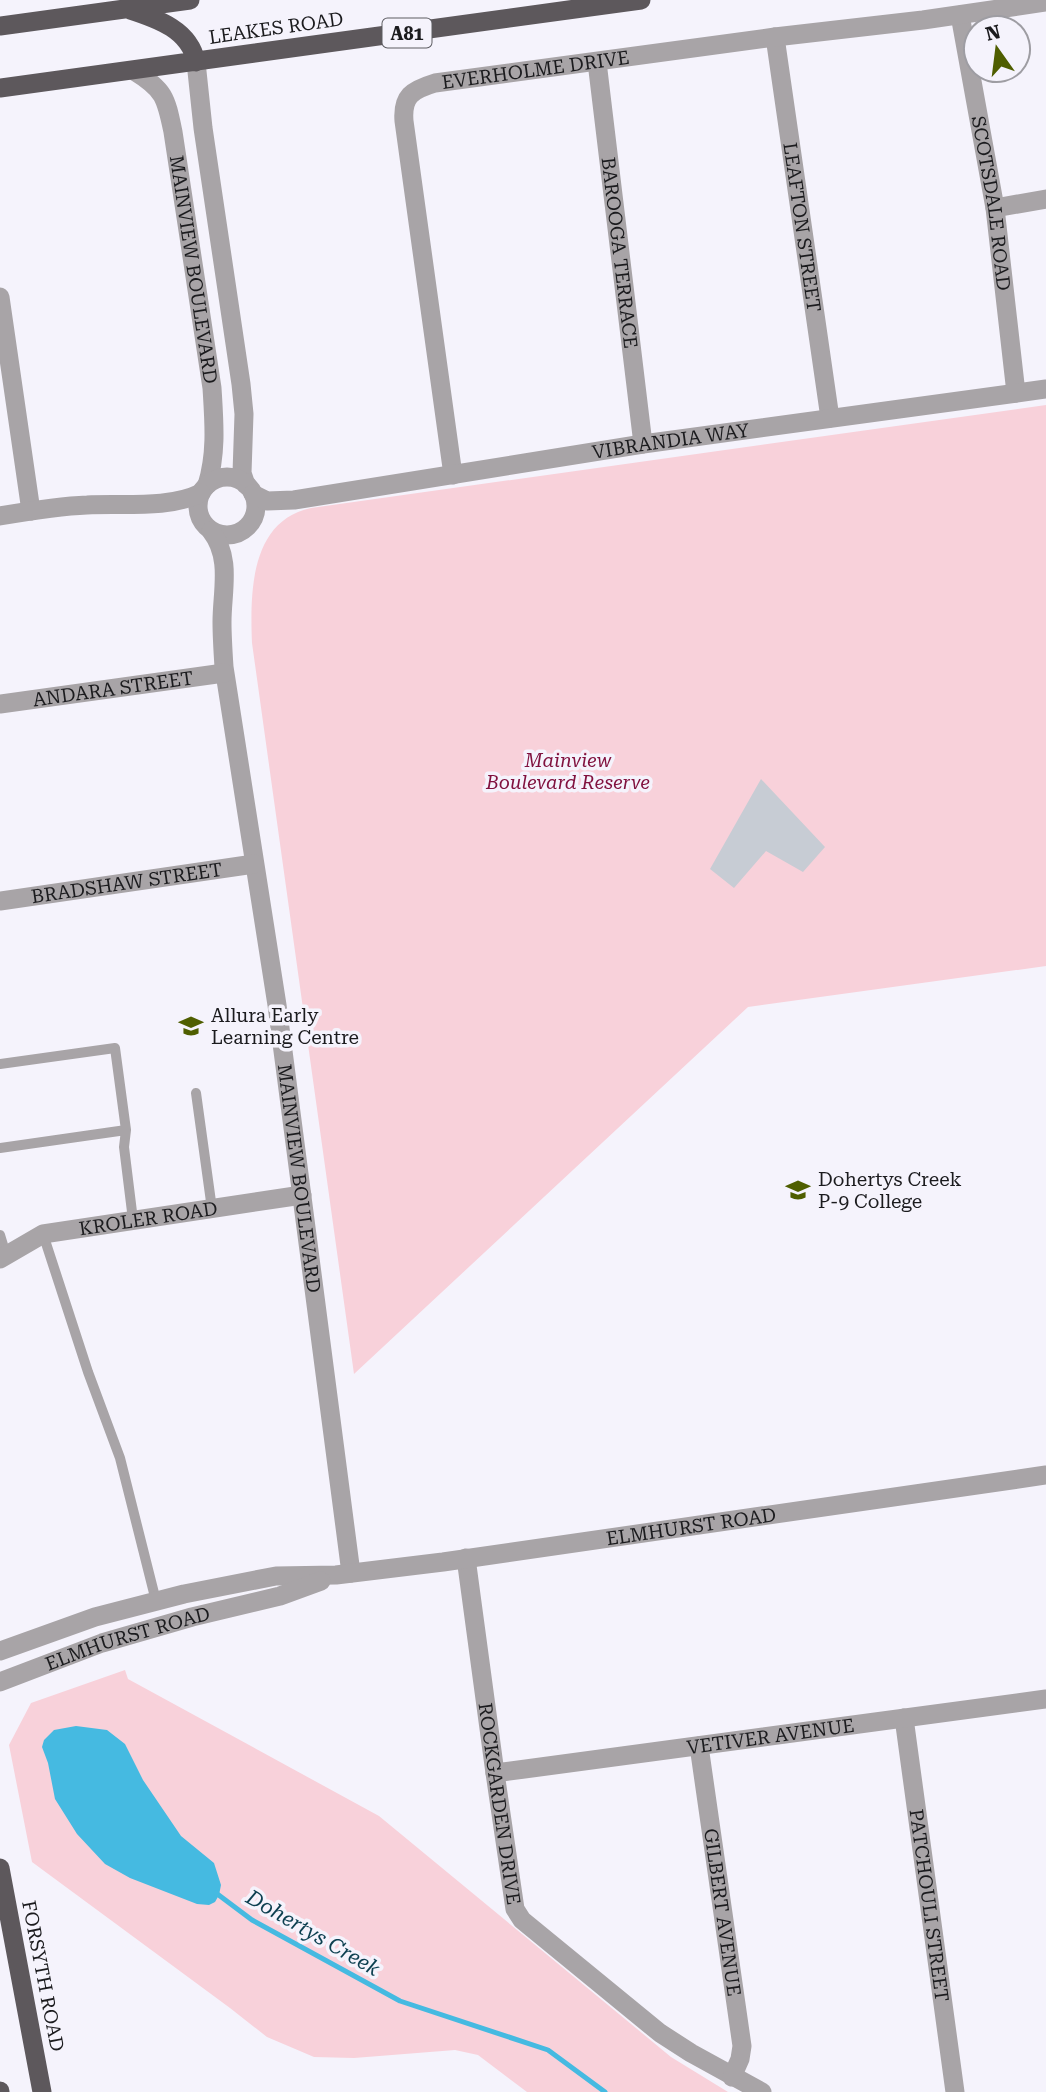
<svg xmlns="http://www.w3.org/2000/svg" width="1046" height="2092" font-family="'Roboto Serif',serif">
	<rect width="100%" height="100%" fill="#f5f3fc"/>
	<path fill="#f8d1da" d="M1046,405V966L748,1007L354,1374L252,643C250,593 250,521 311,508Z
		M125,1670L128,1679L379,1816L671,2057L728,2092H527L478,2055L455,2050L354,2058L314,2057L267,2037L230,2008L32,1862L9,1745L31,1703Z"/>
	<path fill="#45bae1" d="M76,1726L107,1730L125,1744L143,1780L181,1836L214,1863L221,1885L219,1895L215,1902L209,1905L197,1904L130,1878L105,1864L77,1834L55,1799L48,1763L42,1747L44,1740L54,1730Z"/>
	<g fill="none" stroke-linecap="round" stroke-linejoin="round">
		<path stroke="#45bae1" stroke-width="5" d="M216,1893L252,1920L400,2001L548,2050L605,2092"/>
	</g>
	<path fill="#c7ccd4" d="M761,779L825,847L803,872L766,851L734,888L710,869Z"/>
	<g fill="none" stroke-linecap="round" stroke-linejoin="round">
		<path stroke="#a8a4a7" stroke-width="10" d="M0,1064L115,1048L126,1130L124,1147L133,1220
			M196,1093L212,1209
			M0,1148L126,1130
			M43,1234L88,1372L120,1458L156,1601
			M0,1235L6,1255"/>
		<g stroke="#a8a4a7" stroke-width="19">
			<path id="s1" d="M960,15L995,208L1016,393"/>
			<path id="s2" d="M775,37L830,418"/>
			<path d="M196,62L203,128L241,384L244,414L242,473L246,485"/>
			<path id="s3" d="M597,62L643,444"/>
			<path id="s4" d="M134,71C165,90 166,98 173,132L212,388C214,421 217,453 207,485"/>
			<path d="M995,208L1046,199"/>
			<path d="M0,297L31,511"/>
			<path id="s5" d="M453,475L404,121C402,96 412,90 435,83L775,37L923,20L1046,2"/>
			<circle cx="227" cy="506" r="29"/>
			<path id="s6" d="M253,494L267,501L294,500L643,444L1046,389"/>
			<path d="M0,516C29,511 58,506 87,505C122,503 169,509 201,493"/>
			<path id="s7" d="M211,531C232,558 222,591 222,622C222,637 223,652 224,667L277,1005L351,1573"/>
			<path id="s8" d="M0,704L224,673"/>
			<path id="s9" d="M0,901L254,864"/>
			<path id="s10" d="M0,1259L43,1234L302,1195"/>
			<path id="s11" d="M466,1558L495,1773L515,1909L522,1920L660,2033L691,2053L762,2092"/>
			<path id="s12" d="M904,1718L955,2092"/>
			<path id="s13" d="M699,1746L742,2046L740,2059L732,2077"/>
			<path id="s14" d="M495,1773L1046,1699"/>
		</g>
		<g stroke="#a8a4a7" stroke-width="19">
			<path id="s15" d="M0,1651L95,1617L184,1594L276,1576L336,1575L443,1562L1046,1475"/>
			<path id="s16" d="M0,1682L102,1643L192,1617L280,1596L321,1581"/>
		</g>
		<path stroke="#5d585c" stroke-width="19" d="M130,10C158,19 190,30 196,62
			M0,26L190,0
			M0,88L641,0
			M0,1868L42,2092
			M0,2091V2092"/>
	</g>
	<defs>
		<g id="school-bare" transform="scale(1.89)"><path d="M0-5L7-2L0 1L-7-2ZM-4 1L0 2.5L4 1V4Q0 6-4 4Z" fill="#4f5e00" stroke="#f5f3fc" stroke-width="2.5" paint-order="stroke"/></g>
	</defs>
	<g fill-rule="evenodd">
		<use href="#school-bare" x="191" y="1026"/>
		<use href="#school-bare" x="798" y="1190"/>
	</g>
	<g text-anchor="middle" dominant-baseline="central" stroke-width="7" stroke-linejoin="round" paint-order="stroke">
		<rect fill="#f5f3fc" stroke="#5c5c61" stroke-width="2" x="382.5" y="18.5" width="49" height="29" rx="5"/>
		<g font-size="18" font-weight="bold" fill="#1b1b1e">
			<text x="407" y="33">A81</text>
		</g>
		<g font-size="19" fill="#1b1b1e" stroke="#f5f3fc">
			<text transform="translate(276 28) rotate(-8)">LEAKES ROAD</text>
			<text stroke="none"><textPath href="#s5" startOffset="514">EVERHOLME DRIVE</textPath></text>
			<text stroke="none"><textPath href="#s1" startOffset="191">SCOTSDALE ROAD</textPath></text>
			<text stroke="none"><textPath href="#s2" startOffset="192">LEAFTON STREET</textPath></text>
			<text stroke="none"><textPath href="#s3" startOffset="192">BAROOGA TERRACE</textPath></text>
			<text stroke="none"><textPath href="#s4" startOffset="215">MAINVIEW BOULEVARD</textPath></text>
			<text stroke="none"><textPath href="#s6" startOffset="424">VIBRANDIA WAY</textPath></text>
			<text stroke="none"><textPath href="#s8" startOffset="114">ANDARA STREET</textPath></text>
			<text stroke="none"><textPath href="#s9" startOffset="128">BRADSHAW STREET</textPath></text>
			<text stroke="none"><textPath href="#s7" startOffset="656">MAINVIEW BOULEVARD</textPath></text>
			<text stroke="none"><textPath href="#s10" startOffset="156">KROLER ROAD</textPath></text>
			<text stroke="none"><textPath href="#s15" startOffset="705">ELMHURST ROAD</textPath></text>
			<text stroke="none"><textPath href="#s16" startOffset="135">ELMHURST ROAD</textPath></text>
			<text stroke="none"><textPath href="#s14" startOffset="278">VETIVER AVENUE</textPath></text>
			<text stroke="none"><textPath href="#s11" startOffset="248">ROCKGARDEN DRIVE</textPath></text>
			<text stroke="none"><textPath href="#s12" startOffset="189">PATCHOULI STREET</textPath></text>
			<text stroke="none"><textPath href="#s13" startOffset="168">GILBERT AVENUE</textPath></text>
			<text transform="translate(43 1976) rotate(79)">FORSYTH ROAD</text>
		</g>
		<g font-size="19" font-style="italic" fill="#81123f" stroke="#f5f3fc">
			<text x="568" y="760">Mainview<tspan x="568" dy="22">Boulevard Reserve</tspan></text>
		</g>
		<g font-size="19" fill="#1b1b1e" stroke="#f5f3fc" text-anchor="start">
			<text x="211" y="1015">Allura Early<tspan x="211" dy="22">Learning Centre</tspan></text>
			<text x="818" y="1179">Dohertys Creek<tspan x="818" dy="22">P-9 College</tspan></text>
		</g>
		<g font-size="21" font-style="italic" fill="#0c3f50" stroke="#f5f3fc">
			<text transform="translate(313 1933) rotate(30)">Dohertys Creek</text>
		</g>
	</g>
	<g transform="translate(997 49) rotate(346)"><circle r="33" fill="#f5f3fc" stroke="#9e9da3" stroke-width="2"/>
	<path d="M0-5L12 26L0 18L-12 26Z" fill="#4f5e00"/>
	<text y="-10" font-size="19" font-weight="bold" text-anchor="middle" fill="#1b1b1e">N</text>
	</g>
</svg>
